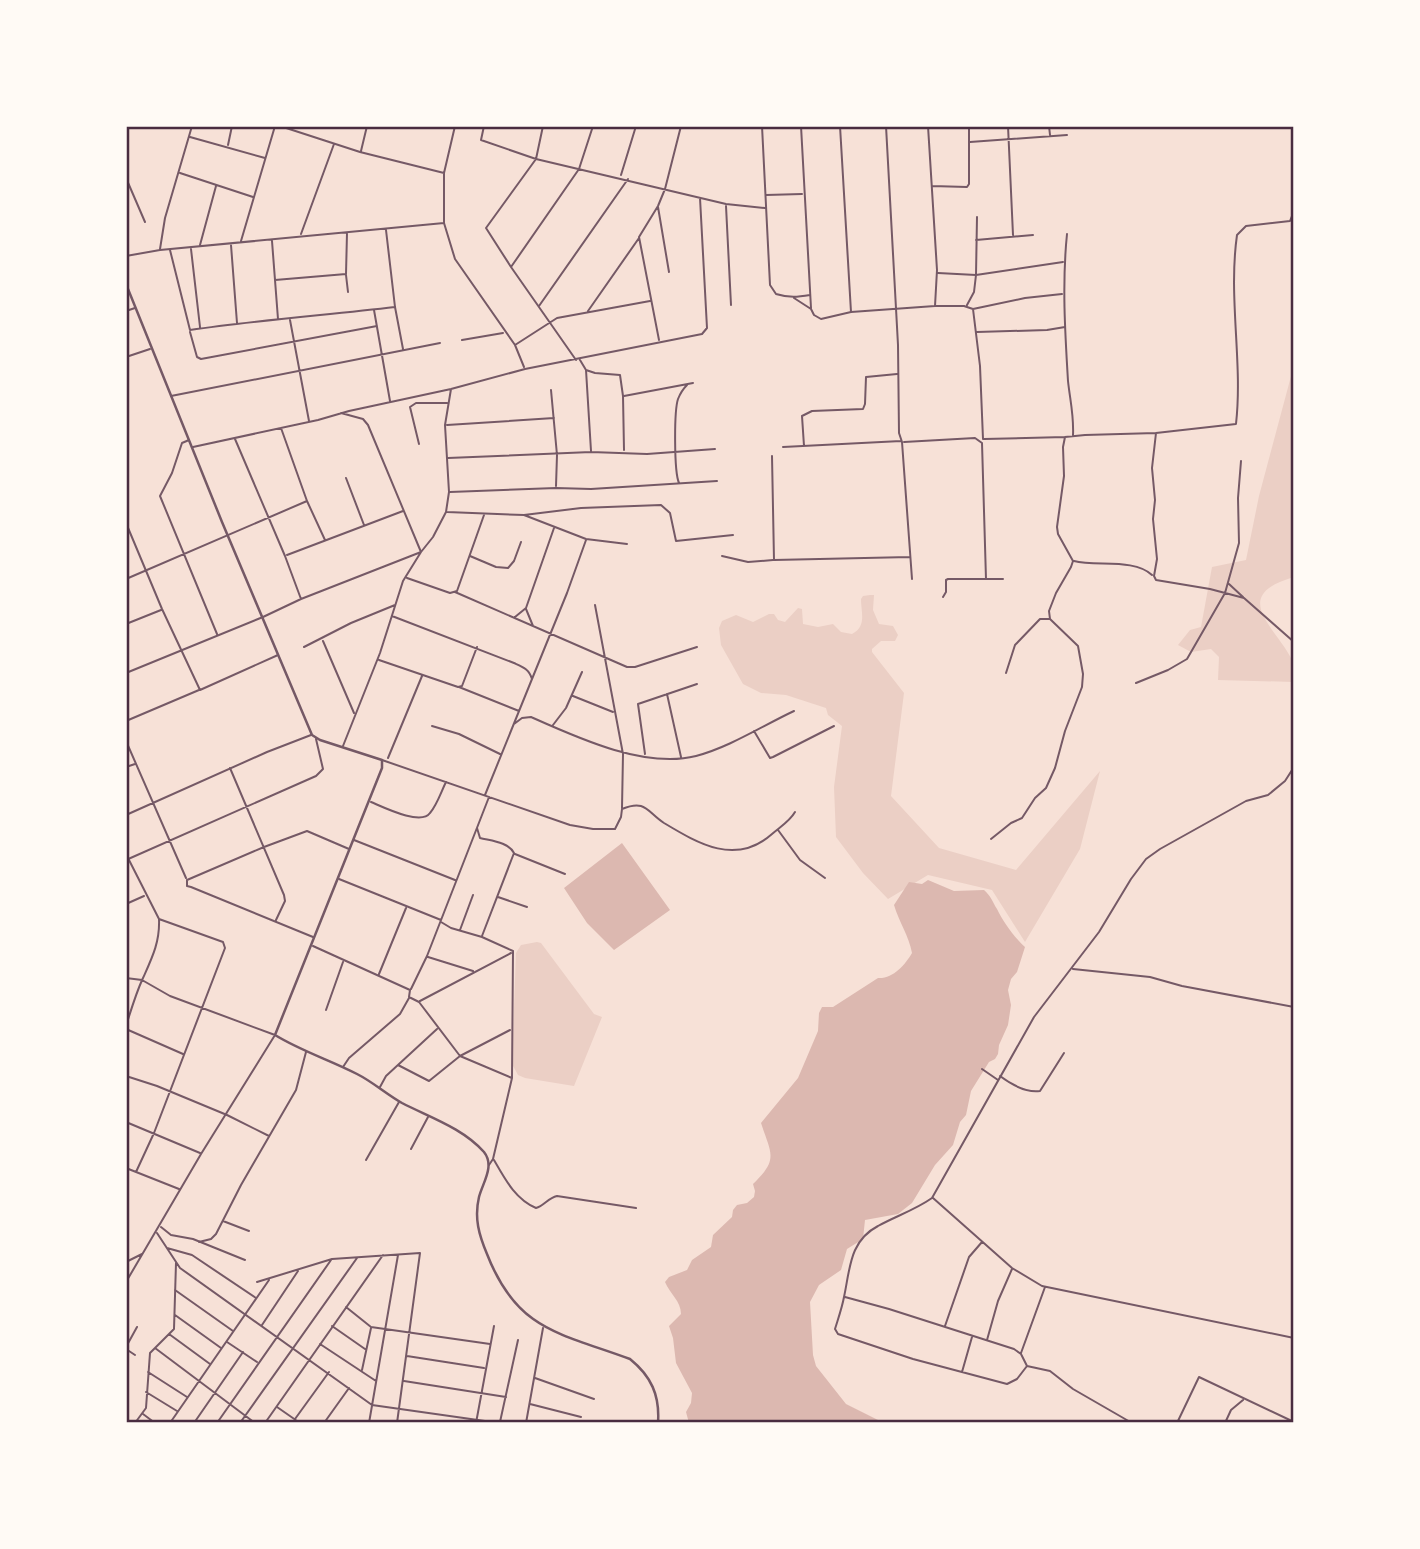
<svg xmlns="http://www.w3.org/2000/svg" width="1420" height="1549" font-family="'Libre Baskerville',serif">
	<rect width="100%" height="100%" fill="#f7e1d7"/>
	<path fill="#ebcfc5" d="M1294,365V577C1228,596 1276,627 1292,660C1295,667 1294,675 1294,682L1218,680L1219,657L1211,649L1191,652L1178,645L1190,630L1201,627L1212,567L1246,560L1259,496Z
		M870,595H874L873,610L879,624L893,626L898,635L895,641H881L872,649V652L904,693L891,796L939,848L1016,870L1100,771L1080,849L1025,942L992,890L928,875L888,899L863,873L836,837L834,787L842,726L828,715L826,708L786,695L761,693L743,684L721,645L719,628L722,621L736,615L753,622L769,614H774L778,620L785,622L798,608L802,609L803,624L818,627L833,624L841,632L852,634C867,626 861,613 861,599L863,596Z
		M537,942L541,943L594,1014L602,1017L574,1086L525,1078L518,1075L512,1064L516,953L521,945Z"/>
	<path fill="#dcb8b0" d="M622,843L670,910L614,950L587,923L564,888Z
		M928,880L954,891L984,890C991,896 992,901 997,909C1003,922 1015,938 1025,947L1017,972L1011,979L1008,990L1011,1005L1008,1025L999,1045L998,1054L995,1059L989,1062L971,1091L966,1115L960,1122L953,1145L935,1165L912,1203L898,1214L865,1220L863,1239L847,1249L841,1270L819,1285L810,1302L813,1355L816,1366L846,1404L880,1421L891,1423H689L686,1412L691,1403L692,1393L676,1363L673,1338L669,1326L681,1314C681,1301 670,1294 665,1282L669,1277L687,1270L692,1260L711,1247L713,1235L732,1217L733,1210L737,1205L747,1203L754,1197L755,1191L753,1184C779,1159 771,1154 761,1123L798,1078L818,1031L819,1013L822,1007H833L878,978C893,979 905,965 912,953C909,936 899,922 894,905L909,882L922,884Z"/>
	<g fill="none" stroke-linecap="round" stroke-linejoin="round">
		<path stroke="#755966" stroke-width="2" d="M280,126L360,152L444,173
			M455,126L444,173V223L455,259L515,345L524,367
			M484,126L481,140L536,159L726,204L765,208
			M543,126L536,159L486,228L511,267L576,360
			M762,126L770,285L776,294C789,298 798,297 810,295
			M801,126L811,308
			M840,126L851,312
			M886,126L898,345L899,433L902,442L912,579
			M1008,126L1013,235
			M1049,126L1050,135
			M190,137L265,158
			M970,142L1067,135
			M228,145L232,126
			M361,151L367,126
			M180,173L253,197
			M621,175L636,126
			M126,178L145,222
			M932,186L967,187L969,184V126
			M766,195L802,194
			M726,206L731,305
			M658,207L669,272
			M1294,211L1290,221L1246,226L1237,235C1228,298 1243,362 1236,424L1156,433L1152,468L1155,500L1153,519L1157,559L1154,576L1156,580L1210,589L1244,598L1294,642
			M386,230L395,307L403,349
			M301,234L334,144
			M1067,234C1062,283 1065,332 1068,381C1070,400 1074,415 1073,435
			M976,240L1033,235
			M241,241L275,126
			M272,241L278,319
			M200,245L216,186
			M231,245L237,323
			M160,249L165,218L192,126
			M191,249L200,327
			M170,250L190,330C258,320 327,315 395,307
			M126,256L160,250L444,223
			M511,267L579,169L593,126
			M938,273L976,275L977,217
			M346,275L348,292
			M275,280L346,274L347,233
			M794,298L811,309L814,315L821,319L851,312L935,306L937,270L928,126
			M967,305L974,292L976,275L1063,262
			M539,306L628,179
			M936,306H964L973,309L1025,298L1062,294
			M973,309L980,366L983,439
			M374,310L390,401
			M126,311L135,308
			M588,311L639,238
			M290,320L309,421
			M190,332L197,357L201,359L377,326
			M977,332L1047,330L1065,327
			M462,340L503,333
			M659,340L639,237L658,206L665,189L681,126
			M515,345L557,318L650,301
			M126,357L150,349
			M580,360L586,370L591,451
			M586,370L595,373L620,375L623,396L624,450
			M551,390L557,455L556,486
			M171,396L440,343
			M624,396L693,383
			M447,425L554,418
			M281,428L307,501L325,540
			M235,439L285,556L301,599
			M984,439L1065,437
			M189,440L182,443L172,473L160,496L217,634
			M904,442L975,438L982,443L986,579
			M419,444L410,407L416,403H447
			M804,446L802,416L812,411L863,409L865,404L866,377L897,374
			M193,447L318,420L349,411L451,389L525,369L702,334L707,328L700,198
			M783,447L901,441
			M772,456L774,560L910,557
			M448,458L591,452L647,454L715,449
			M346,478L364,525
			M679,483C674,472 674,411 678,399C680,394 683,389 687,385
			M450,492L556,488L591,489L717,481
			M447,512L524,515L586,539L627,544
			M524,515L581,508L661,505L670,513L676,541L733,535
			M126,523L162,609L200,690L278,655
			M287,555L403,511
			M470,556L496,567L508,568L514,561L521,542
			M722,556L748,562L773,560
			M1074,561C1096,567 1134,558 1152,575
			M407,578L450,593L457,591L484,515
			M126,579L307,501
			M1229,584L1243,597
			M455,592L627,667H635L697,647
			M943,597L946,592V580L948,579H1003
			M595,605L623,754L622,808
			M526,609L533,626
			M392,616L514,663C523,667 529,669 532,679L485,795
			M515,617L526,608L554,528
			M126,624L161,610
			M323,641L354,713
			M304,647L351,623L395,605
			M379,660L458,687L462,686L477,647
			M126,673L263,617L301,599L421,552L368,425L363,419L341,413
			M1006,673L1015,645L1040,619H1049
			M532,679L567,593L586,540
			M1136,683L1168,670L1187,659L1225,593L1239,543L1238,498L1241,461
			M459,687L519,711
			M667,694L681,757
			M573,696L613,712
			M126,721L199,690
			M514,724L522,718L531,717C578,738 645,769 696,756C730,747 762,726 794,711
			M553,725L566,708L582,672
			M432,726L459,734L500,754
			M754,731L770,758L773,757L834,726
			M126,741L186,878
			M343,746L380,653L403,581L421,552L433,537L446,512L449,492L445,425L451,389
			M645,754L638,704L697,684
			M388,758L422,676
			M382,760L570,825L593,829H615L621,817L622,809C646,799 647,812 664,823C699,844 736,866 772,834C780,827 790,821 795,812
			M126,767L135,764
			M230,768L284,895L285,901L276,920
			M371,802C383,807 421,826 430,813C437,805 441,792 446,782
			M126,815L267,752L311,735
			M477,828L480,838C492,841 508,842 514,853L482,936
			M778,830L800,860L825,878
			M991,839L1011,823L1022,818L1035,798L1046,788L1055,768L1065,731L1082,687L1083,674L1078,646L1050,619L1049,611L1056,593L1071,567L1073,561L1058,534L1057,527L1064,476L1063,447L1065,437L1085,435L1156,433
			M354,840L455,880
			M515,854L565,874
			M126,860L316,776L323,769L316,739
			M339,879L441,920
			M498,897L527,907
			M126,904L144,896
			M441,922L451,928L482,937L513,951L512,1078L493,1159L489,1165
			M460,930L473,895
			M313,937L191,887L187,886V880L264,847L307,831L349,849
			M313,946L410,990L409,997L419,1002L460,1056L512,1078
			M428,957L473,971
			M1073,969L1150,977L1182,986L1294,1007
			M379,974L406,908
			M126,978L142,980L170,996L275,1035L201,1154L126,1282
			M411,989L427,956L489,797
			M420,1001L511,953
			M326,1010L343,962
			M126,1026C131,1010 136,993 143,978C152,958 160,942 159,919L129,860
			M126,1029L183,1054
			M398,1065L429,1081L460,1056L510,1030
			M343,1067L349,1058L400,1014L409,998
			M982,1069L998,1080
			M126,1076L157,1086L227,1115L269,1136
			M1000,1076C1012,1085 1026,1093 1040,1091L1064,1053
			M380,1087L386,1076L437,1029
			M126,1122L200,1153
			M411,1149L428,1117
			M366,1160L399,1102
			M494,1160C505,1179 515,1199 536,1208C544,1206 548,1198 557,1196L636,1208
			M126,1168L179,1189
			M136,1172L154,1133L225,948L223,942L159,919
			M933,1198L1012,1268L1042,1286L1294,1338
			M223,1221L249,1231
			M161,1227L171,1235L193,1239L245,1260
			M157,1233L180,1268L372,1405L499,1423
			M199,1242L211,1239L216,1234L241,1185L296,1090L306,1052
			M167,1248L192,1255L256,1298
			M126,1262L142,1254
			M257,1282L332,1259L420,1253L397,1423
			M175,1290L233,1331
			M845,1297L889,1309L1014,1349L1021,1354L1027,1366L1050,1371L1073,1389L1132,1423
			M346,1307L371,1327L490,1344
			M175,1315L221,1348
			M262,1325L298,1271
			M332,1326L365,1349
			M945,1326L969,1257L982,1242
			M169,1334L210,1364
			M987,1340L998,1301L1012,1269
			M227,1342L257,1362
			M320,1344L376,1381
			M126,1347L137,1327
			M155,1348L255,1423
			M126,1349L135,1355
			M1021,1353L1045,1287
			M407,1356L484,1368
			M1027,1366L1017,1379L1007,1384L913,1359L838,1334L835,1329C838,1319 842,1308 844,1297C850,1270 849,1241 878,1226C896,1216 915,1210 932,1198L1034,1017L1099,932L1131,879L1146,859L1160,849L1246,801L1268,795L1285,781L1294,767
			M362,1370L371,1328
			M148,1372L187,1397
			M962,1372L972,1337
			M535,1378L594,1399
			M404,1381L506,1397
			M146,1392L177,1411
			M530,1404L581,1417
			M277,1407L300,1423
			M143,1414L155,1423
			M295,1419L329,1372
			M500,1422L518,1340
			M135,1423L146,1408L150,1353L174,1329L176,1263
			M170,1423L269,1280
			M194,1423L243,1352
			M217,1423L331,1260
			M240,1423L357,1258
			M265,1423L383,1255
			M324,1423L349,1388
			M369,1423L398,1255
			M476,1423L494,1326
			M526,1423L543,1328
			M1177,1423L1199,1377L1294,1422
			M1225,1423L1231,1410L1243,1400"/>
		<path stroke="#755966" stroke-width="2.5" d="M126,284L222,522L312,735L320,740L382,760V768L275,1035C301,1051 330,1060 357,1074C373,1082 386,1094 402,1103C429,1117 463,1128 484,1152C495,1166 483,1182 479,1197C474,1218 479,1235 487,1254C517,1331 560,1333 630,1359C651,1376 660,1395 658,1423"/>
	</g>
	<rect width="1420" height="1549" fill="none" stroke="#fffaf5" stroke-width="256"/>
	<rect x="128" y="128" width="1164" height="1293" fill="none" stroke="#4a2c40" stroke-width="2.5"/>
</svg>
